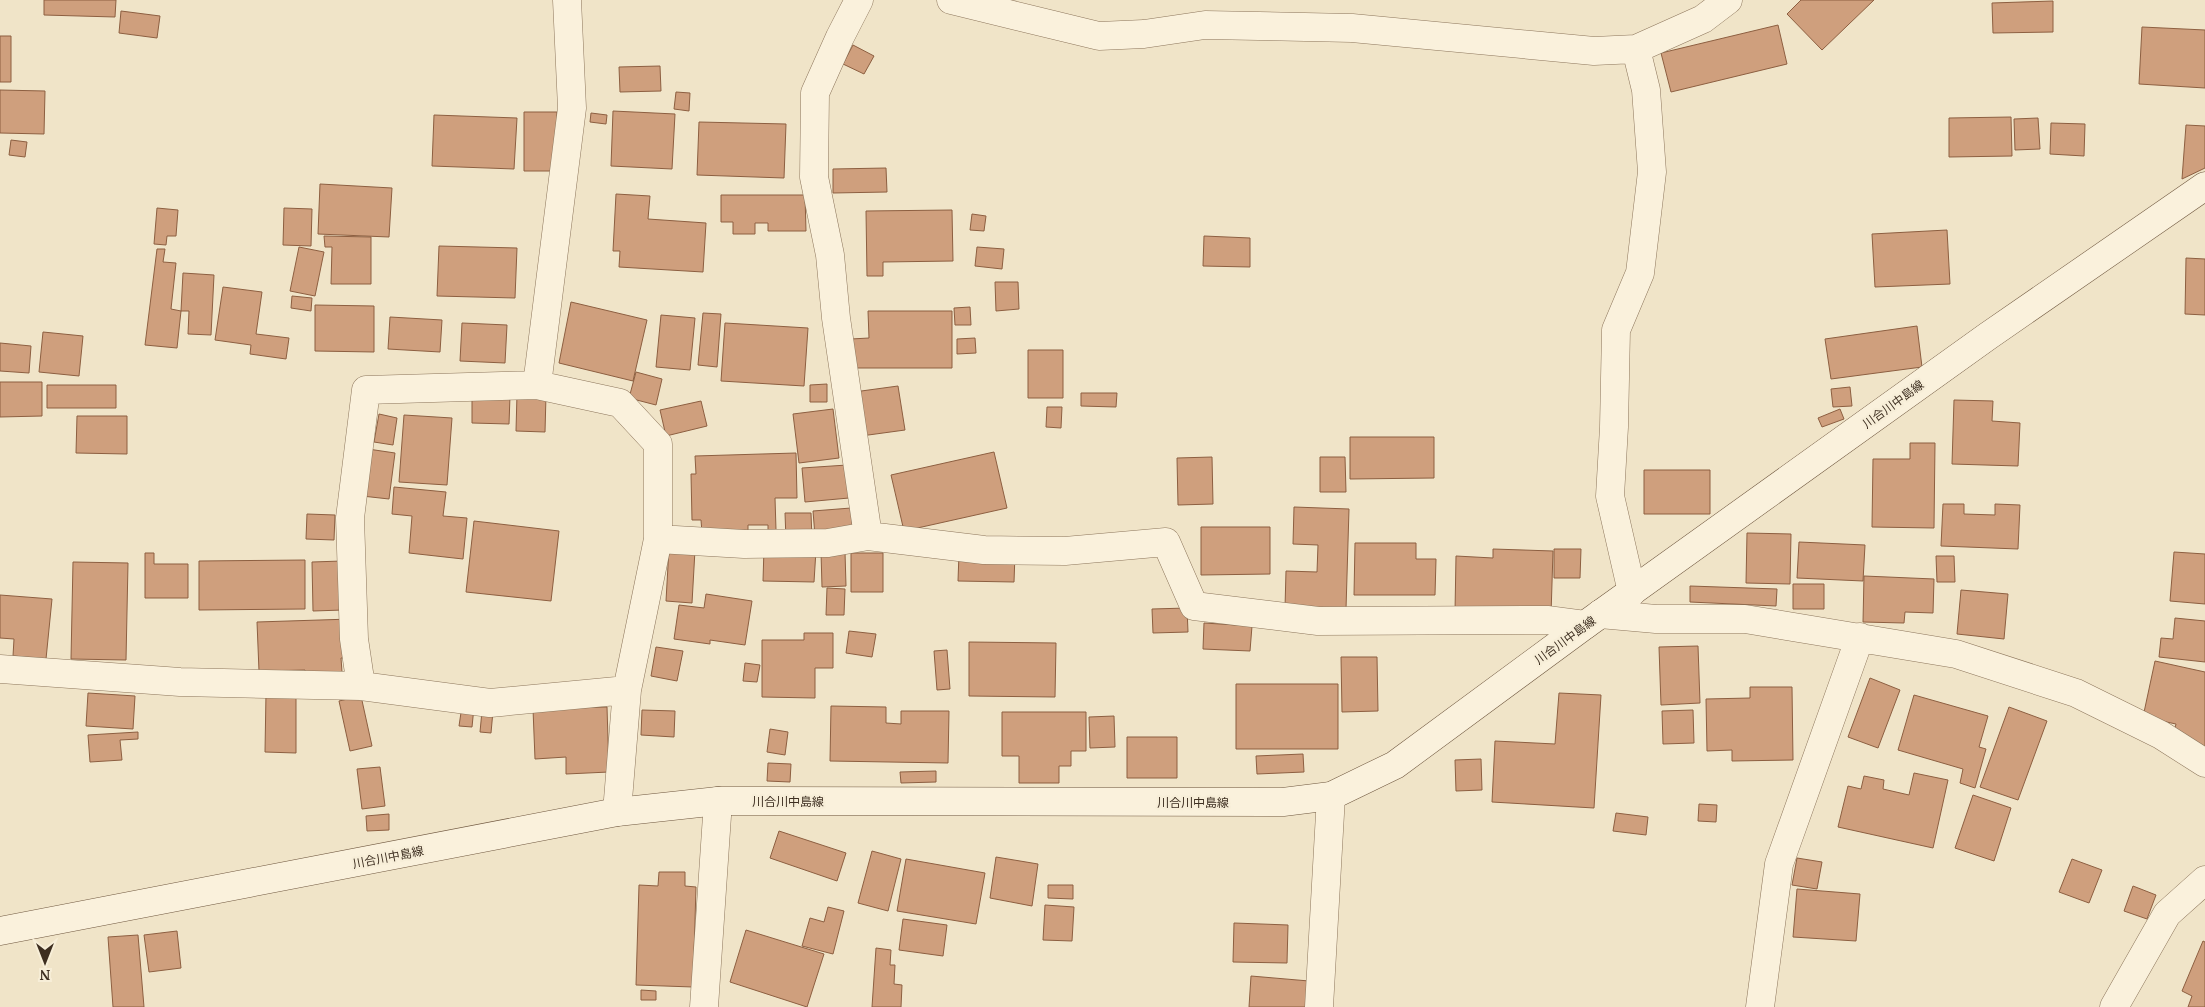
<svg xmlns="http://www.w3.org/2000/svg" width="2205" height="1007" font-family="'PT Serif','Noto Sans JP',serif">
	<rect width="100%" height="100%" fill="#f0e4c8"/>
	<path fill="#cf9f7d" stroke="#8d5f41" d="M44,0H116L115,17L44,15Z
		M1801,0H1874L1822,50L1787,14Z
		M2053,1V32L1993,33L1992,3Z
		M121,11L160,16L157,38L119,33Z
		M1778,25L1787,64L1671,92L1661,53Z
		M2142,27L2205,30V88L2139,84Z
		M0,36H11V82H0Z
		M853,45L874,56L864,74L843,64Z
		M660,66L661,91L620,92L619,67Z
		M0,90L45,91L44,134L0,133Z
		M676,92L690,93L689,111L674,109Z
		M613,111L675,114L672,169L611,166Z
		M524,112H557V171H524Z
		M591,113L607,115L606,124L590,122Z
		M434,115L517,118L514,169L432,166Z
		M2011,117L2012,156L1949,157V118Z
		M2038,118L2040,149L2015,150L2014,119Z
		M699,122L786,124L784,178L697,175Z
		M2051,123L2085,124L2084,156L2050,154Z
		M2186,125L2205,126V168L2182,179Z
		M11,140L27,142L25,157L9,155Z
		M886,168L887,192L833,193V169Z
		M320,184L392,188L389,237L318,234Z
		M616,194L650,196L648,219L706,223L703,272L619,267L620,251H613Z
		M721,195H805L806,231H768V223H755V234H733V222H721Z
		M157,208L178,210L176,236H167L166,245L154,244Z
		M284,208L312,209L311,246L283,245Z
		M952,210L953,261L883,262V276H867L866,211Z
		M972,214L986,216L984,231L970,230Z
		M1947,230L1950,284L1875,287L1872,234Z
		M324,236L371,237V284H331L332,247H325Z
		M1204,236L1250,238V267L1203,266Z
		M439,246L517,248L515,298L437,296Z
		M299,247L324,252L315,296L290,291Z
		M977,247L1004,249L1002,269L975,266Z
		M157,249H165L163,262L176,263L171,309L181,311L177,348L145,345Z
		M2186,258L2205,259V315L2185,314Z
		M183,273L214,275L211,335L188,334L189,311H181Z
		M995,282H1018L1019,309L996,311Z
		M223,287L262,292L256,334L289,338L286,359L250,354L251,345L215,340Z
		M292,296L312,298L311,311L291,308Z
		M571,302L647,320L633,381L559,363Z
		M315,305L374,306V352L315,351Z
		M970,307L971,325H955L954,308Z
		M868,311H952V368H851V339L869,338Z
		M703,313L721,314L717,367L698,365Z
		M661,315L695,318L690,370L656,367Z
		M390,317L442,320L440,352L388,349Z
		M462,323L507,325L505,363L460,361Z
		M725,323L808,328L804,386L721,381Z
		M1917,326L1922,367L1831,379L1825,339Z
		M43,332L83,336L79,376L39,372Z
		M975,338L976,353L957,354V339Z
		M0,343L31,346L29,373L0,371Z
		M1028,350H1063V398H1028Z
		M636,372L662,379L656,405L629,398Z
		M0,382H42V416L0,417Z
		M827,384V402H810V385Z
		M47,385H116V408H47Z
		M898,386L905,430L861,436L854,392Z
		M1850,387L1852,406L1833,407L1831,389Z
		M1081,393H1117L1116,407L1081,406Z
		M517,394L546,395L545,432L516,431Z
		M472,395L510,396L509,424L472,423Z
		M1954,400L1993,401L1992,421L2020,423L2018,466L1952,464Z
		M701,401L707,426L666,436L660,410Z
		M1047,407H1062L1061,428L1046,427Z
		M833,409L839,458L799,463L793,414Z
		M1840,409L1844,419L1822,427L1818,418Z
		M379,414L397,418L393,445L374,442Z
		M404,415L452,418L447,485L399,482Z
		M77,416H127V454L76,453Z
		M1350,437H1434V478L1350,479Z
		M1910,443H1935L1934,528L1872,527L1873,459H1910Z
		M368,449L395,453L389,499L362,496Z
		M994,452L1007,508L904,531L891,475Z
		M796,453L797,498H775L776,530H768V525H748V532L702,533L701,520H692L691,474H696L695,456Z
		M1212,457L1213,504L1178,505L1177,458Z
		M1320,457H1345L1346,492H1320Z
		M847,465L849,498L805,502L802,468Z
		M1644,470H1710V514H1644Z
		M394,487L446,492L443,516L467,518L463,559L409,553L412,516L392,514Z
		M1943,504H1964V514L1995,515V504L2020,505L2018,549L1941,546Z
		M1294,507L1349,509L1346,609L1285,608L1286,571L1317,572L1318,545L1293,544Z
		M851,508L853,533L815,536L813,511Z
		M785,513H811L812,539L786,540Z
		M307,514L335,515L334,540L306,539Z
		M474,521L559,531L551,601L466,592Z
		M1201,527H1270V574L1201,575Z
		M1747,533L1791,534L1790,584L1746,583Z
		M1799,542L1865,545L1863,581L1797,578Z
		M1355,543H1416V559H1436L1435,595H1354Z
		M669,548L695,550L692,603L666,601Z
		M764,548L816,550L814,582L763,581Z
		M1493,549L1553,551L1551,615L1455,612L1456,556L1493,558Z
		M1554,549H1581L1580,578H1554Z
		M821,552H845L846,586L822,587Z
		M2174,552L2205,554V604L2170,601Z
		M145,553H154V564H188V598H145Z
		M851,553H883V592H851Z
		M959,553L1015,554L1014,582L958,581Z
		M1936,556H1954L1955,582H1937Z
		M305,560V609L199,610V561Z
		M342,561L343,610L313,611L312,562Z
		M73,562L128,563L126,660L71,659Z
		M1864,576L1934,579L1933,613L1905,612L1904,623L1863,622Z
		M1793,584H1824V609H1793Z
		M1690,586L1777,589L1776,606L1690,602Z
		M827,588L845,589L844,615H826Z
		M1961,590L2008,594L2004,639L1957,634Z
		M706,594L752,601L745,645L710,640V644L674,639L679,605L704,608Z
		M0,595L52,599L46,659L13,656L14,639L0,638Z
		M1187,608L1188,632L1153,633L1152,609Z
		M2175,618L2205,621V662L2159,657L2161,638L2173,639Z
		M351,619L352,658H341L342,672L305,674V670L259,671L257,622Z
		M1204,623L1252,626L1250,651L1203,649Z
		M849,631L876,634L872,657L846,653Z
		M804,633H833V668H815V698L762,697V640H804Z
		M969,642L1056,643L1055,697L969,696Z
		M1698,646L1700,703L1661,705L1659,647Z
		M656,647L683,651L677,681L651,676Z
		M947,650L950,689L937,690L934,651Z
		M1341,657H1377L1378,711L1342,712Z
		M2155,661L2205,672V749L2174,732L2176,724L2143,717Z
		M745,663L760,665L757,682L743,681Z
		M1870,678L1900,690L1878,748L1848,737Z
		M1236,684H1338V749H1236Z
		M1750,687H1792L1793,760L1732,761V750L1707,751L1706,699L1750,698Z
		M88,693L135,696L133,729L86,726Z
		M266,693L296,694V753L265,752Z
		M1559,693L1601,695L1594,808L1492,802L1495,741L1555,744Z
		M1914,695L1988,716L1979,747L1986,749L1975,788L1960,783L1963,769L1898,750Z
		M361,696L372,746L350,751L339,701Z
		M462,706L474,707L472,727L459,726Z
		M831,706L886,707V723L901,724V711H949L948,763L830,761Z
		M607,707L609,772L566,774V757L535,759L533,709Z
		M2009,707L2047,721L2018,800L1980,787Z
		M642,710L675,711L674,737L641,735Z
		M1693,710L1694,743L1663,744L1662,711Z
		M482,711H493L491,733L480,732Z
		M1002,712H1086V751H1071V766H1059V783H1019V756H1002Z
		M1114,716L1115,747L1090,748L1089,717Z
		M770,729L788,732L785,755L767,752Z
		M138,732V739L120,740L122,760L90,762L88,735Z
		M1127,737H1177V778H1127Z
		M1303,754L1304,772L1257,774L1256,756Z
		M1481,759L1482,790L1456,791L1455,760Z
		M768,763L791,764L790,782L767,781Z
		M380,767L385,806L362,809L357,769Z
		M936,771V782L901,783L900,772Z
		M1914,773L1948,780L1933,848L1838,827L1848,786L1861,789L1864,776L1884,780L1883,789L1909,795Z
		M1973,795L2011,808L1994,861L1955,848Z
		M1699,804L1717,805L1716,822L1698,821Z
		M1616,813L1648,817L1646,835L1613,831Z
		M389,814V830L367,831L366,816Z
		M779,831L846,853L837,881L770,858Z
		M872,851L901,859L888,911L858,903Z
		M996,857L1038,864L1032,906L990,898Z
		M1797,858L1822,862L1817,889L1792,885Z
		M906,859L985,873L976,924L897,911Z
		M2072,859L2102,870L2089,903L2059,892Z
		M659,872H685V886L696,887L693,987L636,985L639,885L658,886Z
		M1048,885H1073V899L1048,898Z
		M2133,886L2156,895L2147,919L2124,911Z
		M1797,889L1860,894L1856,941L1793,937Z
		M1045,905L1074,907L1072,941L1043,940Z
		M828,907L844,911L833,954L802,946L810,918L824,922Z
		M903,919L947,925L943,956L899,950Z
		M1234,923L1288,925L1287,963L1233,962Z
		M746,930L824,954L807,1007L730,982Z
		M177,931L181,968L149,972L144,935Z
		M138,935L144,1007H113L108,937Z
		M2203,941L2205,942V1007H2188L2192,996L2182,991Z
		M876,948L891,950L890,965H895L894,984L902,985L901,1007H872Z
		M1251,976L1309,981L1307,1007H1249Z
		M641,990L656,991V1000H641Z"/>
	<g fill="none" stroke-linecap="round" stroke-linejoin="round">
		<g stroke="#8d765c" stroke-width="29">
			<path id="minor" d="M859,0L840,37L815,93L814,177L830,255L836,318L868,536
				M951,0L1099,36L1144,34L1205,25L1352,28L1594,51L1636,49L1703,19L1728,0
				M537,385L572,108L567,0
				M658,539L744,544L828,543L868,536L984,550L1065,551L1166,542L1194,606L1318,621L1547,620L1585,625
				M1632,592L1610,496L1614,427L1616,330L1640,273L1652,172L1646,90L1636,49
				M1600,614L1656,619H1745L1956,654L2076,693L2161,735L2205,763
				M0,669L180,682L361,686L490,703L627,690
				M361,686L354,639L350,518L366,390L537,385L620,403L658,444V539L627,690L617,812
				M704,1007L718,801
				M1319,1007L1331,796
				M1760,1007L1779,864L1860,637
				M2114,1007L2167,914L2205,880"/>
		</g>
		<g stroke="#6f573f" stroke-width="29">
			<path id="secondary" d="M0,931L617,812L718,801L1283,802L1331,796L1395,765L1585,625L1988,336L2205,186"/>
		</g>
		<use href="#minor" stroke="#faf1dc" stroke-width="28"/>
		<use href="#secondary" stroke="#faf1dc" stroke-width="28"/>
	</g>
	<g text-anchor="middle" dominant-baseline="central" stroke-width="4.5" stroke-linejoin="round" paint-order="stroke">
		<g font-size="12" fill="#3d2e20" stroke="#f7eed8">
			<text transform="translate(1893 404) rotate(-36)">川合川中島線</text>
			<text transform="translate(1565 640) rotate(-36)">川合川中島線</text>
			<text x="788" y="801">川合川中島線</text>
			<text x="1193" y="802">川合川中島線</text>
			<text transform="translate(388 857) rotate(-11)">川合川中島線</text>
		</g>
	</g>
	<g transform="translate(45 962) rotate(180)" stroke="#f7eed8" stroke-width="4" paint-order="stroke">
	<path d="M0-4L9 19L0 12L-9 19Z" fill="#3d2e20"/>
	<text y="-8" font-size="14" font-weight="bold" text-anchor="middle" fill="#3d2e20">N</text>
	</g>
</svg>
